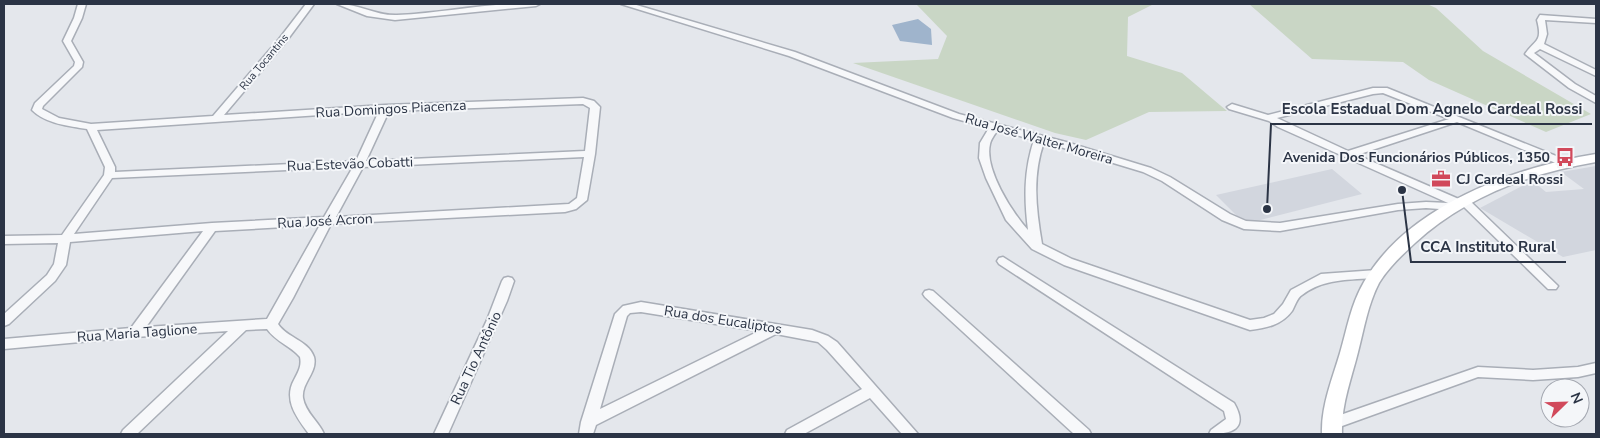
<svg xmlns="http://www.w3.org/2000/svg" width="1600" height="438" font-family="'Nunito Sans',sans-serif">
	<rect width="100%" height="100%" fill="#e4e7ec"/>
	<path fill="#d2d6de" d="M1596,166V250L1563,257L1480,208L1522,186L1535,183L1546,192L1584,189L1561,172Z
		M1332,169L1362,194L1245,224L1216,195Z"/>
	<path fill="#c9d6c5" d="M916,4H1154L1128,17L1127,56L1182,73L1227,111L1149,112L1086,140L1055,133L853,63L938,59L947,36Z
		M1249,4H1427L1436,8L1483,51L1591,114L1546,132L1429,80L1403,62L1312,59Z"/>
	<path fill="#9fb4cc" d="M918,19L931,29L932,45L900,41L892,25Z"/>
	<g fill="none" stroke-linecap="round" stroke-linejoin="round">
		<g stroke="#a9aeb7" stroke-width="3">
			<path id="street" d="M78,4H86L82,18L71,41L83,62L82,67L43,106L42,109L59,118L91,124L213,116L279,39L306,4H314L285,43L224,115L385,105L583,98L594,101L600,107L595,154L587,200L576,209L565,212L331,224L293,298L278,324C287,338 308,340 314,357C318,372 301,383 303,398C305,412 319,422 324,434H309C297,418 283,400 294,380C298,372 302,366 300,357C291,346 276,342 267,329L246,330L137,434H121L123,430L228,331L135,337L4,349V339L131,328L203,231L70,242L66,265L55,281L9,324L4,326V314L47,275L54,264L58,243L4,244V236L62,235L104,175L105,167L87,129C69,126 46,124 32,110L35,103L74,66L75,62L63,41L74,18ZM583,104L590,108L585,151L366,161L389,111ZM379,111L356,161L115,172V167L97,130ZM584,157L577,198L569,204L336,217L363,167ZM353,167L324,217L212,223L74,234L112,178ZM320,225L267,319L146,327L215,231Z
				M337,4C357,3 376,16 397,15C445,13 493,1 540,4L536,6L395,20L367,16Z
				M621,4H633L795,52L959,114L1066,142L1151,168L1170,177L1230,214L1246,221L1280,223L1398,204L1426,202L1448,203L1278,127L1269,121L1229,109L1227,107L1232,104L1268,115L1373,88H1387L1566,160L1567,162L1566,164H1558L1457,122L1357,155L1461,200L1465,199L1469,200L1558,286L1556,289H1548L1463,206L1453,210L1426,208L1398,210L1280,231L1244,229L1222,220L1162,181L1143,172L1044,142C1032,176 1036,209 1042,244L1072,259L1250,320L1264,318L1274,314L1283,304L1291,290L1321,274L1377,270L1381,271L1383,274L1381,277L1377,278C1350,280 1324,278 1302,295C1297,298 1295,306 1292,311C1282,325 1266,328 1250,330L1064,265L1032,249L1006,220L986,178L979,158L980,143L989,128L953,118L789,56ZM1383,93L1449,119L1348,151L1277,118L1373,94ZM998,130L1034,140C1024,170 1024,198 1028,230C1012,212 984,169 990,144C991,139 995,134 998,130Z
				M1540,15L1596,19V23L1545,20L1547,34L1544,44L1596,70V76L1540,49L1534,53L1575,84L1596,96V103L1569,88L1525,54C1535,39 1543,43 1537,20Z
				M1003,257L1234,403C1249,429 1232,434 1209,434L1211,430L1226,419L1224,411L999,264L997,261L999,258Z
				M508,277L512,278L514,281L507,301L448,434H434L487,320L502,281L504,278Z
				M929,290L933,291L1089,430L1091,434H1074L925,297L923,294L925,291Z
				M641,302L812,330L828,336L837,342L918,434H902L870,398L804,434H785L787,430L862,389L827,350L818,342L776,334L596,425L593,434H579L581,422L615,314L623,306ZM641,312L759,331L600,409L627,316L630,313Z
				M1596,363V373L1578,377L1533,380L1478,377L1331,430L1326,428L1324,424L1326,420L1478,367L1533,370L1578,367Z"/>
		</g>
		<g stroke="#a9aeb7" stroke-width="3">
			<path id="secondary" d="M1596,154V162C1530,173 1465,197 1415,243C1402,255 1388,268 1379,283C1368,304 1364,329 1358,352C1351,380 1341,405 1342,434H1322C1321,406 1332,380 1340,353C1347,329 1351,304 1364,282C1407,206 1515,167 1596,154Z"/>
		</g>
		<use href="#street" fill="#f7f8fa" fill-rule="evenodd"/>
		<use href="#secondary" fill="#fff" fill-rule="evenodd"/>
	</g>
	<defs>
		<g id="bus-bare" transform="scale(1.5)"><path d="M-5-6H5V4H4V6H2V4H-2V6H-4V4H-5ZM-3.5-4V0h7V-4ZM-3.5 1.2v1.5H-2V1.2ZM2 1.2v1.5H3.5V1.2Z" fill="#d1495b" stroke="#f4f6f9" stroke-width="2.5" paint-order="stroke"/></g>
		<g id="office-bare" transform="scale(1.5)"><path d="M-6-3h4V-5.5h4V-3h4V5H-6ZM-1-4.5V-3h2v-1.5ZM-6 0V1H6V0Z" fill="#d1495b" stroke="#f4f6f9" stroke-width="2.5" paint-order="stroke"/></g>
	</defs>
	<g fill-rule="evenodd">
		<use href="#bus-bare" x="1565" y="157"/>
		<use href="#office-bare" x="1441" y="179"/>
	</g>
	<g text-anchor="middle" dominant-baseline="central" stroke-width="4" stroke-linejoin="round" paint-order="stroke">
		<g font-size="11" fill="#2b3445" stroke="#f4f6f9">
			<text transform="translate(264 62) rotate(-50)">Rua Tocantins</text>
		</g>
		<g font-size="14" fill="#2b3445" stroke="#f4f6f9">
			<text transform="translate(391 109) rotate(-3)">Rua Domingos Piacenza</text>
			<text transform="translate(1039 139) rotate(16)">Rua José Walter Moreira</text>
			<text transform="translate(350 164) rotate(-2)">Rua Estevão Cobatti</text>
			<text transform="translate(325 221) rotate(-3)">Rua José Acron</text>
			<text transform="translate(723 320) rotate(9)">Rua dos Eucaliptos</text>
			<text transform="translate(137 333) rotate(-4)">Rua Maria Taglione</text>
			<text transform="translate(476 358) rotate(-65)">Rua Tio Antônio</text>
		</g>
		<g font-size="14" font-weight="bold" fill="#2b3445" stroke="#f4f6f9" text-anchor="end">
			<text x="1550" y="157">Avenida Dos Funcionários Públicos, 1350</text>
			<text x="1456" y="179" text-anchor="start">CJ Cardeal Rossi</text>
		</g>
	</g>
	<path fill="none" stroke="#2b3445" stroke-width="2" d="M1267 209L1271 124H1592M1402 190L1411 262H1566"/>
	<g fill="#2b3445" stroke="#f4f6f9" stroke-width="2">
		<circle cx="1267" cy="209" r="5"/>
		<circle cx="1402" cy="190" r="5"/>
	</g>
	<g font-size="15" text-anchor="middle" font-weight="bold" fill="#2b3445" stroke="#f4f6f9" stroke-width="4" stroke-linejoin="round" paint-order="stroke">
		<text x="1432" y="114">Escola Estadual Dom Agnelo Cardeal Rossi</text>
		<text x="1488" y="252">CCA Instituto Rural</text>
	</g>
	<rect width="1600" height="438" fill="none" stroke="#2b3445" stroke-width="10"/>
	<g transform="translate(1565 403) rotate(67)"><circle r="24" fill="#f4f6f9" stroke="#a4a8b1"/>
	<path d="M0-4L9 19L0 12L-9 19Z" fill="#d1495b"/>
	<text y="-8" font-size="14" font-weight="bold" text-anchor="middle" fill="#2b3445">N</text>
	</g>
</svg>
